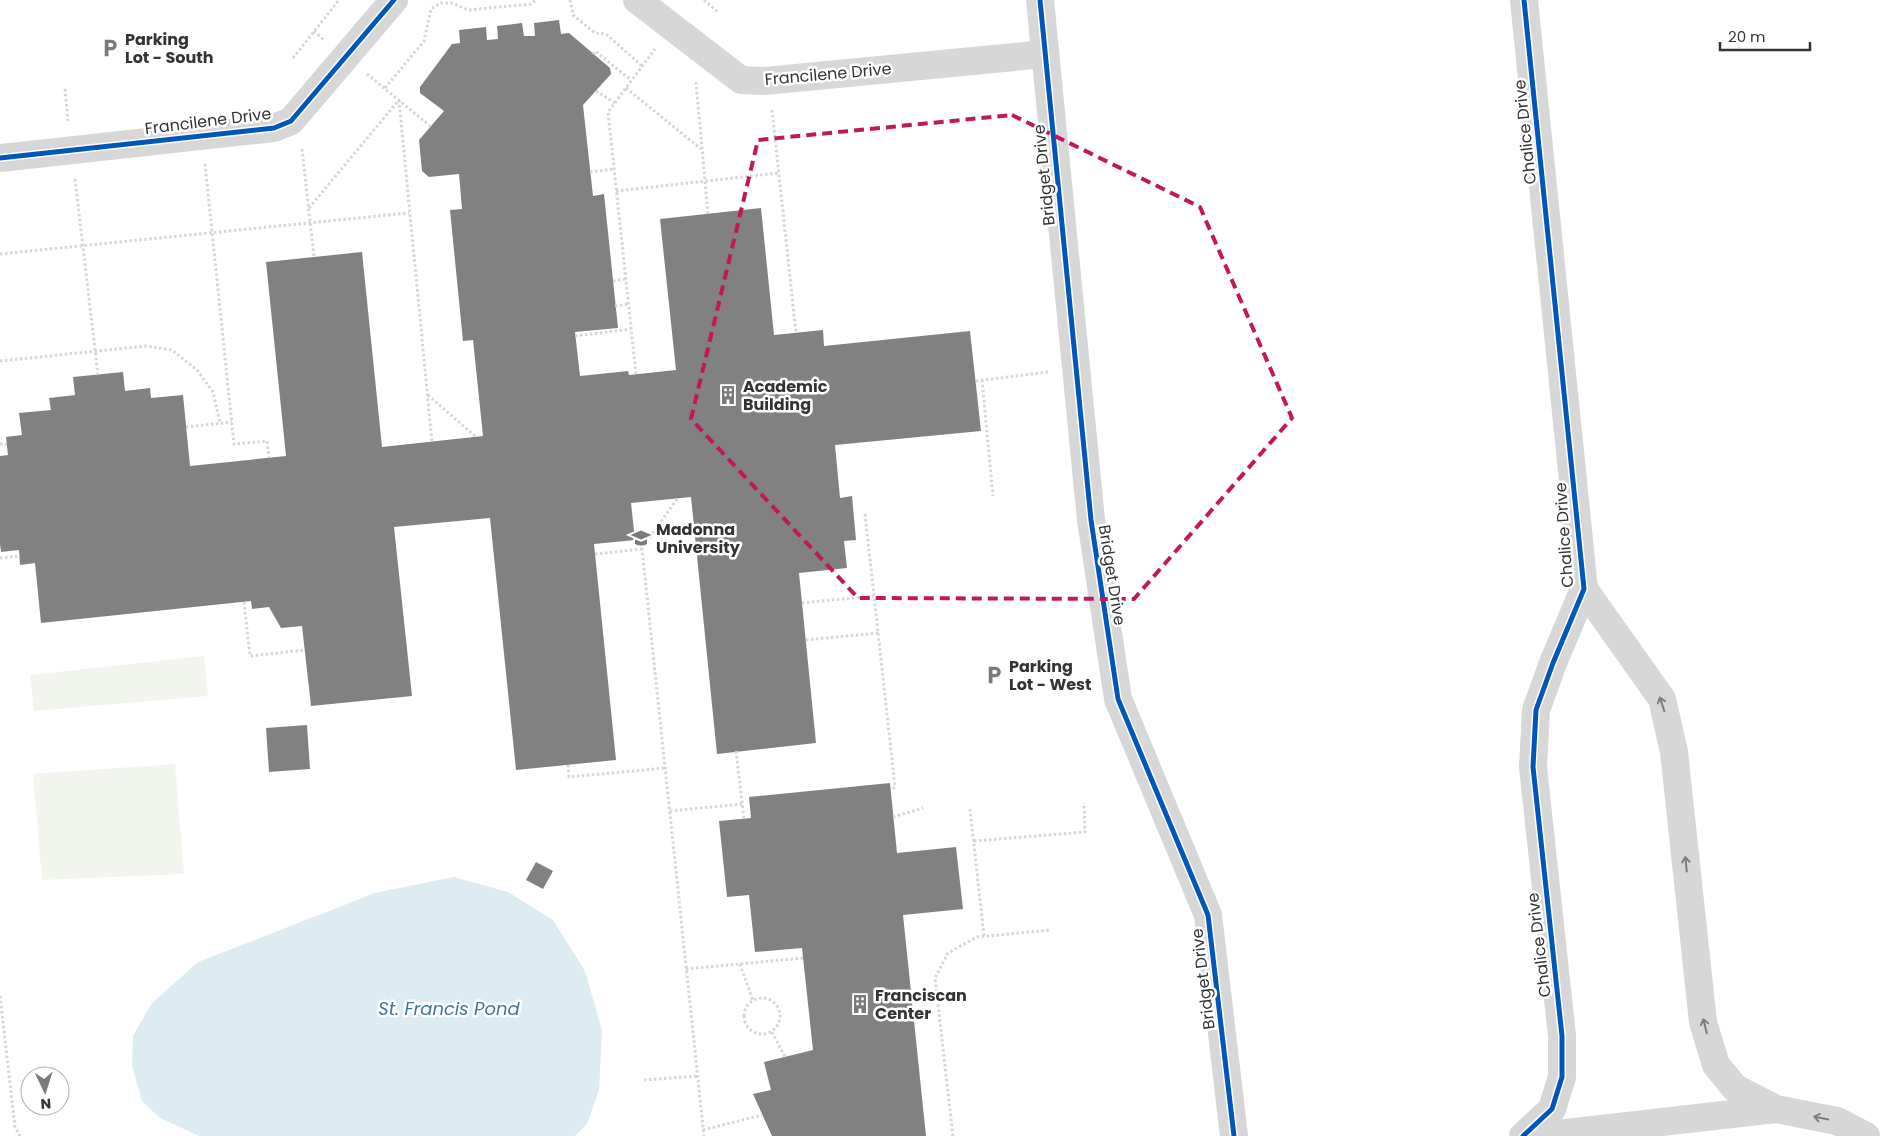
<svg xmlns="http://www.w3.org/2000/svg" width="1900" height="1136" font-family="Poppins,sans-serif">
	<rect width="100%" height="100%" fill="#fff"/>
	<path fill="#f1f5ed" d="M204,656L208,696L34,711L30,675Z
		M175,764L184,874L42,880L33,774Z"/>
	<path fill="#ddebf3" d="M454,877L508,892L553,920L585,971L602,1030L599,1090L587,1124L575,1136H199L160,1118L142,1101L132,1066L133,1036L152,1003L198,962L375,893Z"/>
	<path fill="#818181" d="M559,20L561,34L569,33L610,68L611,74L583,105L593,196L604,194L618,328L575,332L580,376L628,371L629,375L676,370L660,219L761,208L774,335L823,330L824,346L970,331L981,431L835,445L840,498L852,496L856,540L844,541L847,568L799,573L816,743L717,754L691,497L631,503L635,540L594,544L616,760L516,770L490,518L394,527L412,696L311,706L302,626L281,628L269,607L252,609L251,601L41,623L35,563L20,565L19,550L1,552L0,544V456L8,455L6,437L22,435L19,413L51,410L49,398L75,395L73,377L123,372L125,391L150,388L151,398L183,395L190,466L286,456L266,262L362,252L382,447L483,436L473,340L463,341L450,210L462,209L459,174L429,177L422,171L419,140L444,111L420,93V87L452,44L460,43L459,30L486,27L487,40L498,39L497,26L522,23L524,36H535L534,23Z
		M307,725L310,769L269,772L266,728Z
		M890,783L897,853L956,847L963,909L903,915L926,1136H772L753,1094L771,1090L764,1062L813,1050L802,948L755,952L749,895L727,897L719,821L751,818L749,797Z
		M536,862L553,871L543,889L526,880Z"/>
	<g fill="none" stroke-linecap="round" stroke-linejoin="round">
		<path stroke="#d6d6d6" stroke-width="3" stroke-dasharray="2.5 2.5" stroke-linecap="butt" d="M570,0L573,15L595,33L606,34L642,66
			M704,0L719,13
			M314,31L324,40
			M593,54L595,51L631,80
			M293,58L339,0
			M367,74L430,126
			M696,82L708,214
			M385,88L424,41L431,9L441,3H452L468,10L531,4L536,0
			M626,88L701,149
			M65,89L68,121
			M596,91L615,103
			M399,100L432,442
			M772,110L796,333
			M302,149L314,257
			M205,164L234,444L267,441L269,458
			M590,172L614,169
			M75,179L98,375
			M616,191L779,173
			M309,208L398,101
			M0,254L409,213
			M613,281L625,279
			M615,306L628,304
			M575,336L631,329
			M0,361L146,346L172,350L197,370L213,392L220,423
			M636,374L608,112L655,49
			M982,380L993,496
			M976,381L1048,372
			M428,395L476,437
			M186,427L232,422
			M0,444H7
			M677,499L642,549L704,1136
			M865,514L895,787L891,790
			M595,554L642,549
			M0,558L20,556
			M244,602L250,656L305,650
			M802,603L874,596
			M806,640L878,633
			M736,751L744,819
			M568,765L569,777L665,768
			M970,809L984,936
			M670,811L742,804
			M893,817L923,808
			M974,841L1085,832L1084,803
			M740,964L753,1001
			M686,969L803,958
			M0,996L15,1127L20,1136
			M744 1016a18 18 0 1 1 36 0a18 18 0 1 1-36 0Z
			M772,1032L785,1057
			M644,1080L698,1076
			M703,1130L762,1115
			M953,1136L935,978L948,953L977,937L1051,930"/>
		<path stroke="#d7d7d7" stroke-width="28" d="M637,0L741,80L765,81L1045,54
			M1040,0L1091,520L1118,699L1208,915L1234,1136
			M0,158L274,128L291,121L394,0
			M1584,589L1662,699L1674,752L1703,1022L1716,1065L1735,1088L1776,1109L1837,1121L1866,1136
			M1523,1136L1552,1109L1562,1077V1036L1533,767L1536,710L1553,663L1584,589L1524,0
			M1540,1136L1776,1109"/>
		<g stroke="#fff" stroke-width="8">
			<path id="cycleway" d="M1040,0L1091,520L1118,699L1208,915L1234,1136
				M0,158L274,128L291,121L394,0
				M1523,1136L1552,1109L1562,1077V1036L1533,767L1536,710L1553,663L1584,589L1524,0"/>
		</g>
		<use href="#cycleway" stroke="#0057b8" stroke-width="5"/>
	</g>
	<defs><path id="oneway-shaft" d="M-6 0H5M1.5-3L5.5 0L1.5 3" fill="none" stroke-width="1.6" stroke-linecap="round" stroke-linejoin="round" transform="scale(1.25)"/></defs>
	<g stroke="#7d7d7d">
		<use href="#oneway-shaft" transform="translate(1662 704) rotate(-108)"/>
		<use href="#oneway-shaft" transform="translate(1686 864) rotate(-96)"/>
		<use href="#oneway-shaft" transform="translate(1705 1026) rotate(-104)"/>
		<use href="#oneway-shaft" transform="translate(1821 1118) rotate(-169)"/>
	</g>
	<path fill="none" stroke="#c2185b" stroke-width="4" stroke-dasharray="10 6" stroke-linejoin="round" d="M1012,115L1200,207L1292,418L1134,599L858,598L691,419L758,140Z"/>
	<defs>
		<g id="parking-bare" transform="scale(1.5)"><path d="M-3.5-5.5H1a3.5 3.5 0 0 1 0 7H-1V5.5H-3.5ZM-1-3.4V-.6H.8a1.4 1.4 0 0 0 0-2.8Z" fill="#7a7a7a" stroke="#fff" stroke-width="2.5" paint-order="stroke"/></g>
		<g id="building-bare" transform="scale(1.5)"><path d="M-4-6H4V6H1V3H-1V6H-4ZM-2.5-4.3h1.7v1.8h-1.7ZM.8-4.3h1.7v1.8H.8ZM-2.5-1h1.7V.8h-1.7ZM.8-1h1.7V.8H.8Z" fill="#7a7a7a" stroke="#fff" stroke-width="2.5" paint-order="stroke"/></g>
		<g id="university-bare" transform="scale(1.5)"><path d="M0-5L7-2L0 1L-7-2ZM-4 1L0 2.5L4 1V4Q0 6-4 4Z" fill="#7a7a7a" stroke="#fff" stroke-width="2.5" paint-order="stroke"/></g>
	</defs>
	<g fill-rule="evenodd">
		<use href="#parking-bare" x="110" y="48"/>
		<use href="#building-bare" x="728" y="395"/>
		<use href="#university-bare" x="641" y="538"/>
		<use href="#parking-bare" x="994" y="675"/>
		<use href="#building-bare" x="860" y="1004"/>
	</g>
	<g text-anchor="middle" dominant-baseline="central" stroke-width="5" stroke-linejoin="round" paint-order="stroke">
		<g font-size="16" font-weight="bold" fill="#333" stroke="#fff" text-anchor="start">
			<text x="125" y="39">Parking<tspan x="125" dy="18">Lot - South</tspan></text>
			<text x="743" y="386">Academic<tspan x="743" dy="18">Building</tspan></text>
			<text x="656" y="529">Madonna<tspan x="656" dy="18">University</tspan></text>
			<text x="1009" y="666">Parking<tspan x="1009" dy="18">Lot - West</tspan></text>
			<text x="875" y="995">Franciscan<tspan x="875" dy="18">Center</tspan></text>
		</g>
		<g font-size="16" fill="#333" stroke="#fff">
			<text transform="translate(828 74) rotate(-5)">Francilene Drive</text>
			<text transform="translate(208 121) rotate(-7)">Francilene Drive</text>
			<text transform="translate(1525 132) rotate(-96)">Chalice Drive</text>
			<text transform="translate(1044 175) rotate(-96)">Bridget Drive</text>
			<text transform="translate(1564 535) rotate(-94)">Chalice Drive</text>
			<text transform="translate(1112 575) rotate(81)">Bridget Drive</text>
			<text transform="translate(1539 945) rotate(-97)">Chalice Drive</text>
			<text transform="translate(1203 979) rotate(-97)">Bridget Drive</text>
		</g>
		<g font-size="18" font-style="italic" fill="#3f7597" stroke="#fff">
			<text x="449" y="1008">St. Francis Pond</text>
		</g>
	</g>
	<g transform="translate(45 1091) rotate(176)"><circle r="24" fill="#ffffff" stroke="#adadad"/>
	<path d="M0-4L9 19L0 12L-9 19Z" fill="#7a7a7a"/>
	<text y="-8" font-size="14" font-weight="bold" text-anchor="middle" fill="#333333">N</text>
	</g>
	<path d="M1720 42v8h90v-8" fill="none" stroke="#333333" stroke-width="2.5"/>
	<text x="1728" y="42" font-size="15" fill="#333333" stroke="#ffffff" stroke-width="4" paint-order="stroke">20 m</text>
</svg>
